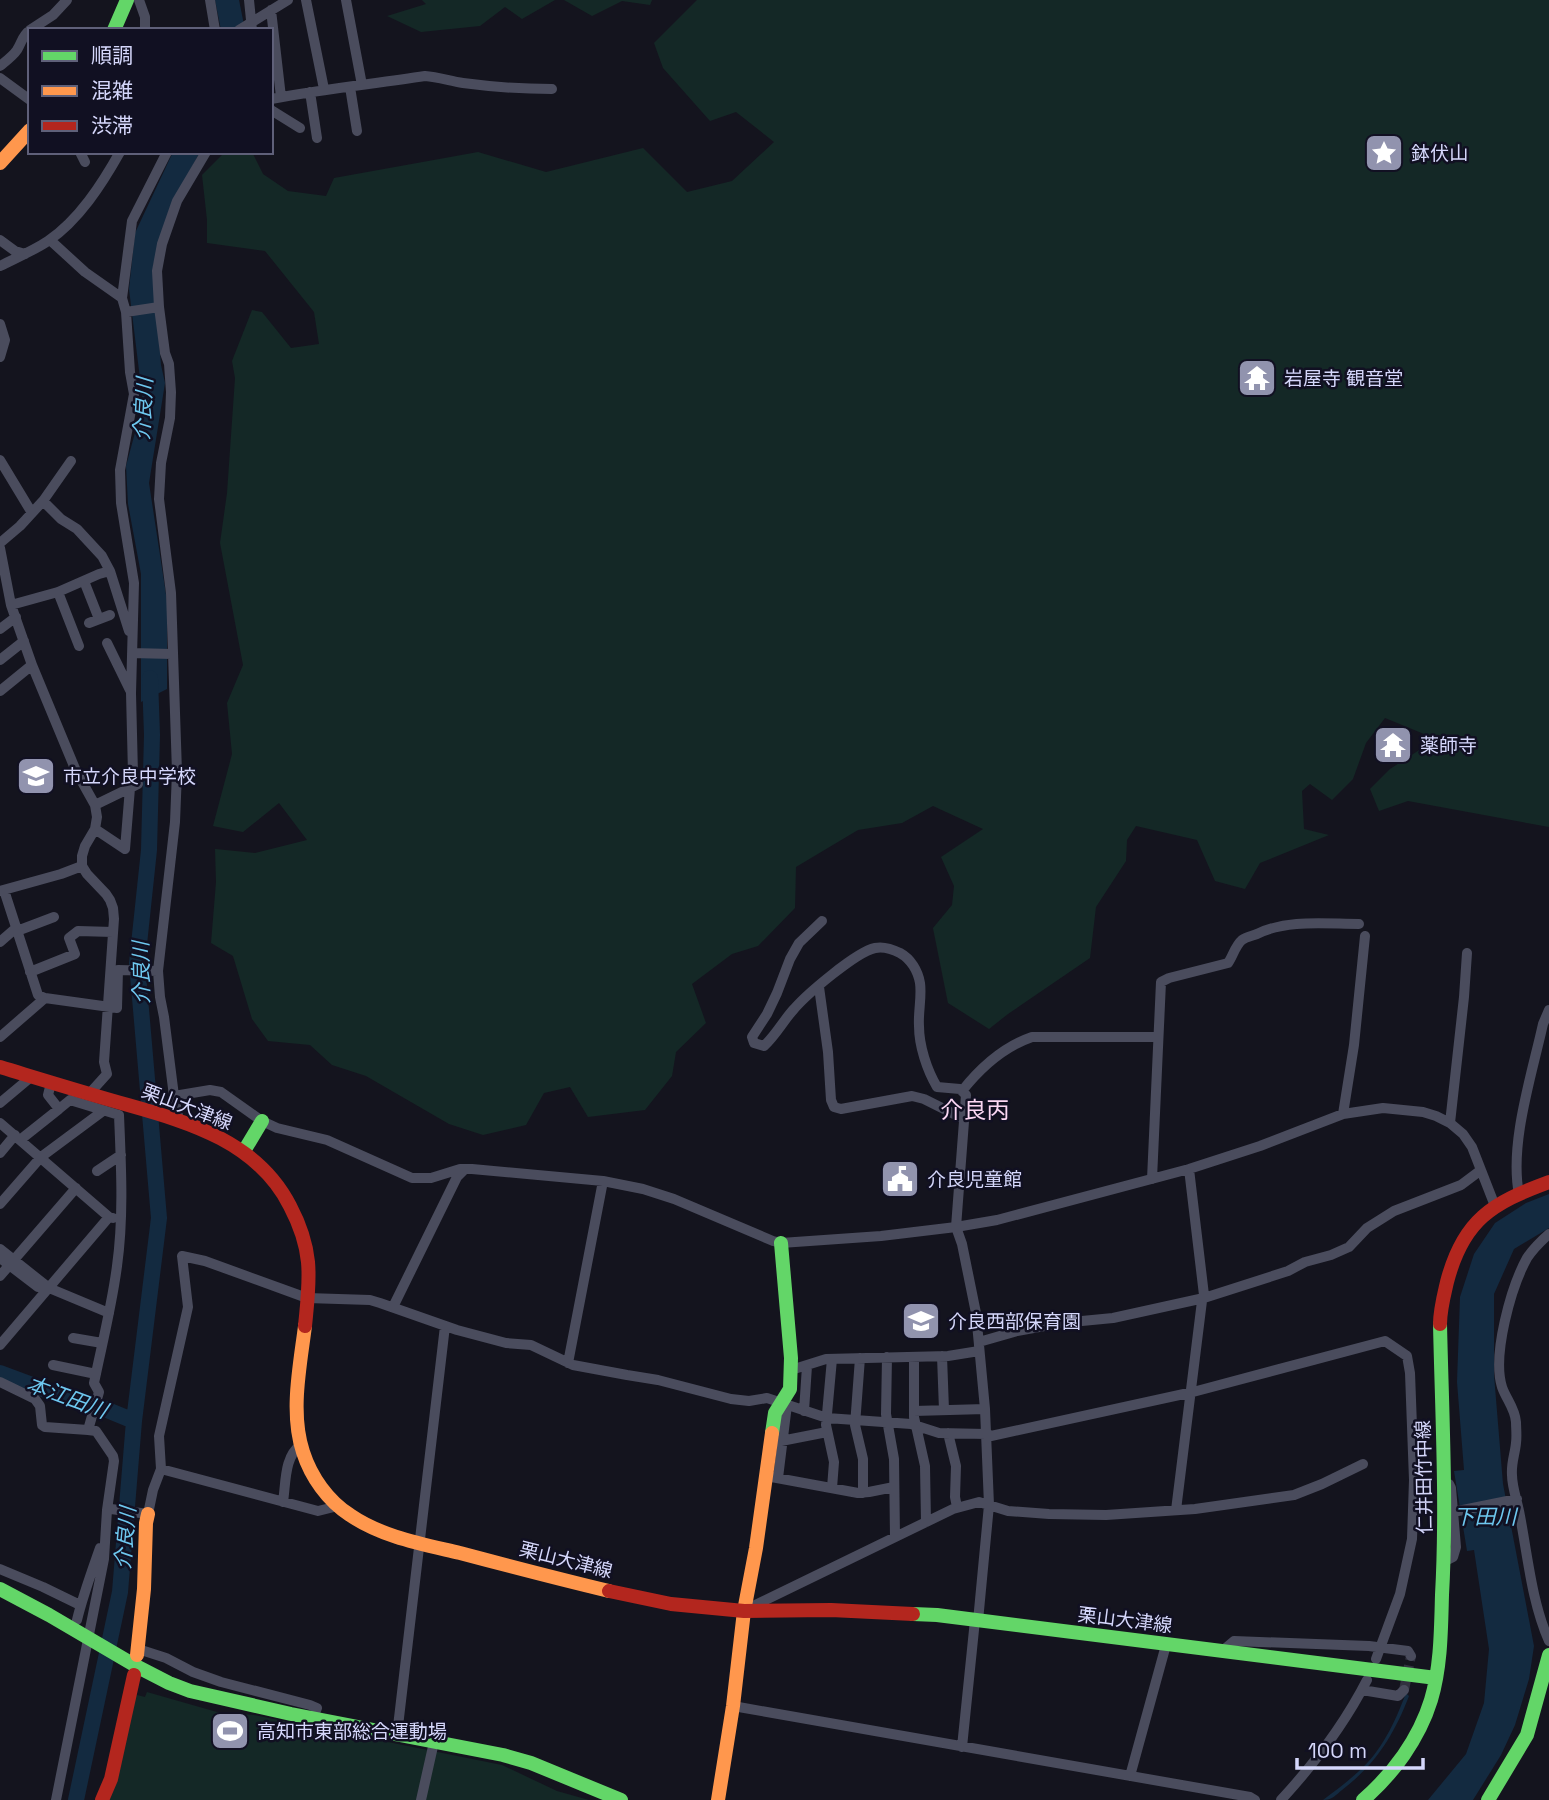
<svg xmlns="http://www.w3.org/2000/svg" width="1549" height="1800" font-family="'Space Grotesk','Noto Sans JP',sans-serif">
	<rect width="100%" height="100%" fill="#14141e"/>
	<path fill="#142826" d="M422,0H555L522,19L505,7L480,26L421,32L387,16L426,4Z
		M564,0H652L650,5L622,1L592,16Z
		M697,0H1549V827L1408,801L1379,811L1370,789L1390,769L1427,745L1424,734L1385,718L1366,743L1353,779L1332,800L1310,784L1302,791L1304,829L1329,835L1260,863L1245,889L1215,881L1197,840L1136,826L1127,840L1126,861L1096,907L1090,958L1008,1014L989,1029L948,1003L933,928L952,905L954,886L941,857L983,829L933,806L902,823L858,830L796,867L795,908L758,946L732,954L692,984L706,1023L676,1052L672,1076L645,1110L588,1117L570,1087L544,1093L526,1125L483,1135L449,1124L366,1076L332,1065L310,1045L268,1041L252,1019L233,956L211,943L216,882L215,849L255,853L307,840L279,803L243,832L213,826L232,754L227,703L243,665L220,543L227,493L235,378L232,361L252,310L262,312L291,348L319,344L314,312L265,251L207,243V220L202,175L225,152H252L263,174L288,191L326,196L334,178L478,152L546,172L643,148L687,192L732,181L774,142L736,112L710,121L663,68L654,43Z
		M147,1692L217,1712L254,1715L502,1765L557,1791L589,1800H107L135,1697L137,1695L145,1697Z"/>
	<path fill="#132a40" d="M215,0H239L245,30H221Z
		M173,152H200L170,207L153,266L161,365L165,383L149,483L167,601V689L141,702V574L128,504L126,466L143,403L129,289L135,233Z
		M1549,1194V1228L1514,1249L1494,1294V1375L1503,1484L1534,1646L1529,1679L1515,1725L1501,1755L1473,1800H1428L1466,1754L1484,1703L1489,1649L1474,1550L1467,1551L1454,1471L1464,1470L1457,1382L1460,1297L1474,1254L1495,1223L1526,1203Z
		M1406,1693L1409,1696C1394,1735 1376,1764 1342,1790C1336,1795 1332,1800 1323,1800C1335,1791 1347,1782 1358,1772C1382,1751 1395,1722 1406,1693Z"/>
	<g fill="none" stroke-linecap="round" stroke-linejoin="round">
		<path stroke="#132a40" stroke-width="16" d="M0,1373L51,1392L83,1400L134,1421
			M76,1800L120,1592L134,1421L159,1218L137,963L149,850L152,735L150,678"/>
		<path stroke="#31313f" stroke-width="10" stroke-dasharray="10 5" stroke-linecap="butt" d="M1404,1690L1411,1656"/>
		<path stroke="#4a4c5d" stroke-width="10" d="M139,0L145,17V30
			M210,0L215,30
			M249,0L252,30
			M306,0L324,89
			M346,0L362,85
			M271,10L281,97
			M30,30L53,15L67,0
			M239,30L288,0
			M0,66C6,61 13,56 17,50C22,42 22,36 30,30
			M0,78L30,100
			M350,87L357,131
			M310,92L317,138
			M271,99C322,89 373,84 425,76C438,77 450,81 463,83C493,87 522,89 552,89
			M271,110L300,128
			M80,152L85,162
			M206,152L177,201L162,244L157,271L159,307L165,353L169,364L171,392L170,418L161,463L159,499L171,593L177,772L175,822L158,971L160,997L164,1017L174,1096L210,1090L221,1092L262,1121L277,1128L327,1140L412,1178H431L460,1169H472L603,1181L643,1189L674,1199L773,1241L781,1243L881,1236L956,1227L997,1220L1189,1169L1260,1146L1343,1114L1383,1108L1423,1112L1436,1116L1450,1123L1463,1134L1472,1147L1495,1206
			M0,240L15,251L25,254
			M50,240L85,272L122,298L126,312L159,307
			M0,266C16,258 33,251 48,241C79,220 102,184 120,152
			M122,298L132,221L167,152
			M0,324L5,340L0,357
			M0,460L32,513
			M43,501L61,519L77,529L102,556L110,571L129,631
			M0,543L20,526L43,501L71,461
			M0,548L11,605L32,665L76,771L95,805L97,817L95,829L85,846L82,856V866L87,874L106,894L110,900L113,908L114,919L104,1062L107,1074L89,1094
			M84,581L99,619
			M58,592L79,646
			M11,605L58,592L99,574L110,571
			M89,623L110,615
			M0,629L16,617
			M107,643L130,690
			M132,653L172,654
			M0,660L24,641
			M0,691L32,665
			M95,805L130,788
			M95,829L125,849L130,788L138,784L133,774L131,693L134,583L121,503L120,470L134,394L130,372L126,312
			M4,890L38,995L45,998L117,1008L118,970L158,971
			M0,891L61,874L82,866
			M822,921L799,943L790,959L777,993L767,1014L752,1037L754,1043L764,1046C776,1035 783,1021 794,1009C807,994 856,952 875,948C884,946 892,949 900,953C911,959 918,971 920,983C922,997 918,1012 919,1026C919,1046 927,1070 937,1087L960,1089L962,1091
			M17,931L54,917
			M0,942L16,928
			M30,972L75,954L69,938L78,931L113,932
			M819,987L828,1052L831,1100L834,1107L841,1109L912,1096L924,1099L964,1119
			M0,1037L45,998
			M51,1083L48,1095L59,1109L70,1100L119,1115C121,1164 124,1216 117,1266C112,1305 102,1344 94,1383L99,1392L88,1430L96,1431L113,1456L114,1461L107,1510L104,1559L56,1800
			M962,1091L966,1095L956,1227L962,1244L976,1313L985,1409L989,1505L978,1621
			M962,1091C981,1067 1003,1047 1032,1037H1158
			M174,1096L179,1121
			M0,1103L31,1077
			M1343,1114L1354,1045L1365,936
			M0,1123L109,1217L113,1218
			M1450,1123L1464,997L1467,953
			M20,1140L59,1109
			M0,1153L15,1135
			M97,1171L121,1155
			M1152,1179L1161,982L1169,978L1228,963C1233,956 1235,946 1242,940C1246,937 1252,936 1257,934C1287,919 1326,924 1359,924
			M1519,1194C1509,1144 1532,1074 1543,1024L1549,1010
			M0,1204L41,1157L103,1111
			M1549,1234C1541,1241 1533,1249 1527,1258C1511,1287 1492,1355 1502,1387C1506,1399 1515,1408 1516,1422C1516,1428 1517,1436 1516,1443C1515,1454 1511,1463 1512,1475C1512,1488 1518,1503 1520,1516C1528,1558 1532,1603 1549,1641
			M0,1249L49,1288L109,1313
			M0,1258L38,1287H42
			M0,1276L76,1188
			M393,1307L457,1177L465,1169
			M73,1338L102,1343
			M979,1342L1017,1331L1061,1323L1113,1318L1204,1298L1288,1271L1305,1262L1331,1255L1349,1247L1367,1228L1394,1211L1461,1185L1481,1170
			M0,1345L109,1217
			M942,1356L944,1410
			M887,1357L886,1414L894,1459L895,1537
			M914,1357V1417L925,1466L926,1522
			M860,1358L855,1425L863,1459V1493
			M568,1363L603,1181
			M53,1365L96,1374
			M791,1370L826,1359L948,1356L979,1351
			M0,1382L35,1399L40,1406L42,1425L45,1427L88,1430
			M804,1411L807,1366
			M914,1411L985,1409
			M948,1433L956,1466L955,1497L957,1507
			M776,1442L827,1432
			M161,1469L318,1511L338,1506
			M766,1476L858,1493L869,1492L894,1487
			M778,1478L787,1405
			M832,1488L834,1462L826,1425L832,1359
			M283,1502C286,1483 284,1456 301,1445
			M107,1510L111,1509L148,1514L153,1490L161,1469L159,1436L188,1307L182,1256L205,1261L307,1298L370,1300L380,1303L457,1330L506,1343L531,1345L573,1365L627,1375L658,1380L731,1399L749,1401L767,1398L827,1418L911,1424L939,1433L986,1434L991,1436L1193,1392L1385,1341L1407,1356L1410,1373L1414,1480L1412,1539L1400,1594L1376,1659
			M1176,1510L1202,1301L1204,1295L1189,1169
			M1453,1512L1517,1499
			M1445,1561L1453,1557L1456,1547L1451,1488L1449,1484
			M0,1569L43,1587L80,1605
			M749,1608L953,1509L979,1502L1008,1511L1049,1514L1106,1515L1195,1509L1294,1495L1322,1484L1363,1464
			M77,1620C83,1595 92,1571 100,1548H104
			M138,1649L166,1658L193,1672L221,1682L310,1705L317,1708L313,1718
			M1221,1652L1234,1641L1369,1646L1408,1651L1411,1656
			M1362,1690L1398,1696L1404,1690
			M733,1706L1250,1797L1255,1800
			M397,1735L445,1326
			M962,1747L975,1620
			M1130,1776L1166,1645
			M421,1800L434,1742
			M1281,1800C1315,1763 1344,1725 1367,1680"/>
		<path stroke="#63d668" stroke-width="14" d="M114,30L127,0
			M244,1151L262,1121
			M772,1433L775,1413L790,1389L791,1358L781,1243
			M0,1589L49,1615L136,1666L169,1683L190,1691L291,1714L503,1755L531,1763L621,1800
			M913,1614L937,1615L1436,1678
			M1363,1800C1393,1774 1419,1739 1431,1700C1441,1666 1441,1630 1442,1595C1447,1505 1442,1415 1440,1324
			M1488,1800L1527,1735L1549,1655"/>
		<path stroke="#ff974d" stroke-width="14" d="M0,163L30,130
			M305,1326C300,1366 290,1413 303,1452C311,1477 328,1501 350,1515C382,1537 422,1544 460,1553C509,1566 559,1579 609,1591
			M137,1655L144,1589L146,1523L148,1514
			M718,1800L733,1706L744,1611L756,1548L772,1433"/>
		<path stroke="#b3261e" stroke-width="14" d="M0,1067C43,1080 85,1093 128,1105C192,1123 258,1143 290,1206C299,1223 306,1242 308,1262C310,1283 307,1305 305,1326
			M1440,1324C1440,1310 1444,1295 1447,1282C1463,1220 1492,1203 1549,1182
			M609,1591L671,1604L744,1611L831,1610L913,1614
			M102,1800L111,1779L134,1675"/>
	</g>
	<defs>
		<g id="sight-square" transform="scale(2.0125)"><rect x="-9" y="-9" width="18" height="18" rx="4" fill="#9193ae" stroke="#111022"/><path d="M0-6L1.8-2.2L6-1.7L2.9 1.2L3.7 5.4L0 3.3L-3.7 5.4L-2.9 1.2L-6-1.7L-1.8-2.2Z" fill="#fff"/></g>
		<g id="temple-square" transform="scale(2.0125)"><rect x="-9" y="-9" width="18" height="18" rx="4" fill="#9193ae" stroke="#111022"/><path d="M0-6L5-2H3V0L6.5 2.5H4V6H1.5V3h-3V6H-4V2.5H-6.5L-3 0V-2H-5Z" fill="#fff"/></g>
		<g id="school-square" transform="scale(2.0125)"><rect x="-9" y="-9" width="18" height="18" rx="4" fill="#9193ae" stroke="#111022"/><path d="M0-5L7-2L0 1L-7-2ZM-4 1L0 2.5L4 1V4Q0 6-4 4Z" fill="#fff"/></g>
		<g id="civic-square" transform="scale(2.0125)"><rect x="-9" y="-9" width="18" height="18" rx="4" fill="#9193ae" stroke="#111022"/><path d="M-.6-6.5H3V-4.5H.6V-3L4-1V1h2V6H-6V1h2V-1L-.6-3ZM-1.2 2.5V6h2.4V2.5Z" fill="#fff"/></g>
		<g id="stadium-square" transform="scale(2.0125)"><rect x="-9" y="-9" width="18" height="18" rx="4" fill="#9193ae" stroke="#111022"/><path d="M0-5a6.5 5 0 1 0 0 10a6.5 5 0 1 0 0-10ZM-3.5-1.8h7v3.6h-7Z" fill="#fff"/></g>
	</defs>
	<g fill-rule="evenodd">
		<use href="#sight-square" x="1384" y="153"/>
		<use href="#temple-square" x="1257" y="378"/>
		<use href="#temple-square" x="1393" y="745"/>
		<use href="#school-square" x="36" y="776"/>
		<use href="#civic-square" x="900" y="1179"/>
		<use href="#school-square" x="921" y="1321"/>
		<use href="#stadium-square" x="230" y="1731"/>
	</g>
	<g text-anchor="middle" dominant-baseline="central" stroke-width="5" stroke-linejoin="round" paint-order="stroke">
		<g font-size="19" fill="#d5d7fb" stroke="#111022" text-anchor="start">
			<text x="1411" y="153">鉢伏山</text>
			<text x="1284" y="378">岩屋寺 観音堂</text>
			<text x="1420" y="745">薬師寺</text>
			<text x="63" y="776">市立介良中学校</text>
			<text x="927" y="1179">介良児童館</text>
			<text x="948" y="1321">介良西部保育園</text>
			<text x="257" y="1731">高知市東部総合運動場</text>
		</g>
		<g font-size="19" fill="#d5d7fb" stroke="#111022">
			<text transform="translate(187 1107) rotate(21)">栗山大津線</text>
			<text transform="translate(1424 1477) rotate(-91)">仁井田竹中線</text>
			<text transform="translate(566 1560) rotate(14)">栗山大津線</text>
			<text transform="translate(1125 1620) rotate(7)">栗山大津線</text>
		</g>
		<g font-size="21" font-style="italic" fill="#6ec8f0" stroke="#111022">
			<text transform="translate(143 409) rotate(-87)">介良川</text>
			<text transform="translate(141 973) rotate(-91)">介良川</text>
			<text transform="translate(67 1397) rotate(20)">本江田川</text>
			<text x="1485" y="1516">下田川</text>
			<text transform="translate(125 1538) rotate(-85)">介良川</text>
		</g>
		<g font-size="23" fill="#fbd7f3" stroke="#111022">
			<text x="975" y="1110">介良丙</text>
		</g>
	</g>
	<rect x="28" y="28" width="245" height="126" fill="#111022" stroke="#5f6079" stroke-width="2"/>
	<rect x="42" y="51" width="35" height="10" fill="#63d668" stroke="#5f6079" stroke-width="2"/>
	<text x="91" y="63" font-size="21" fill="#d5d7fb">順調</text>
	<rect x="42" y="86" width="35" height="10" fill="#ff974d" stroke="#5f6079" stroke-width="2"/>
	<text x="91" y="98" font-size="21" fill="#d5d7fb">混雑</text>
	<rect x="42" y="121" width="35" height="10" fill="#b3261e" stroke="#5f6079" stroke-width="2"/>
	<text x="91" y="133" font-size="21" fill="#d5d7fb">渋滞</text>
	<path d="M1297 1758v10h126v-10" fill="none" stroke="#d5d7fb" stroke-width="3.5"/>
	<text x="1308" y="1758" font-size="21" fill="#d5d7fb" stroke="#111022" stroke-width="5" paint-order="stroke">100 m</text>
</svg>
